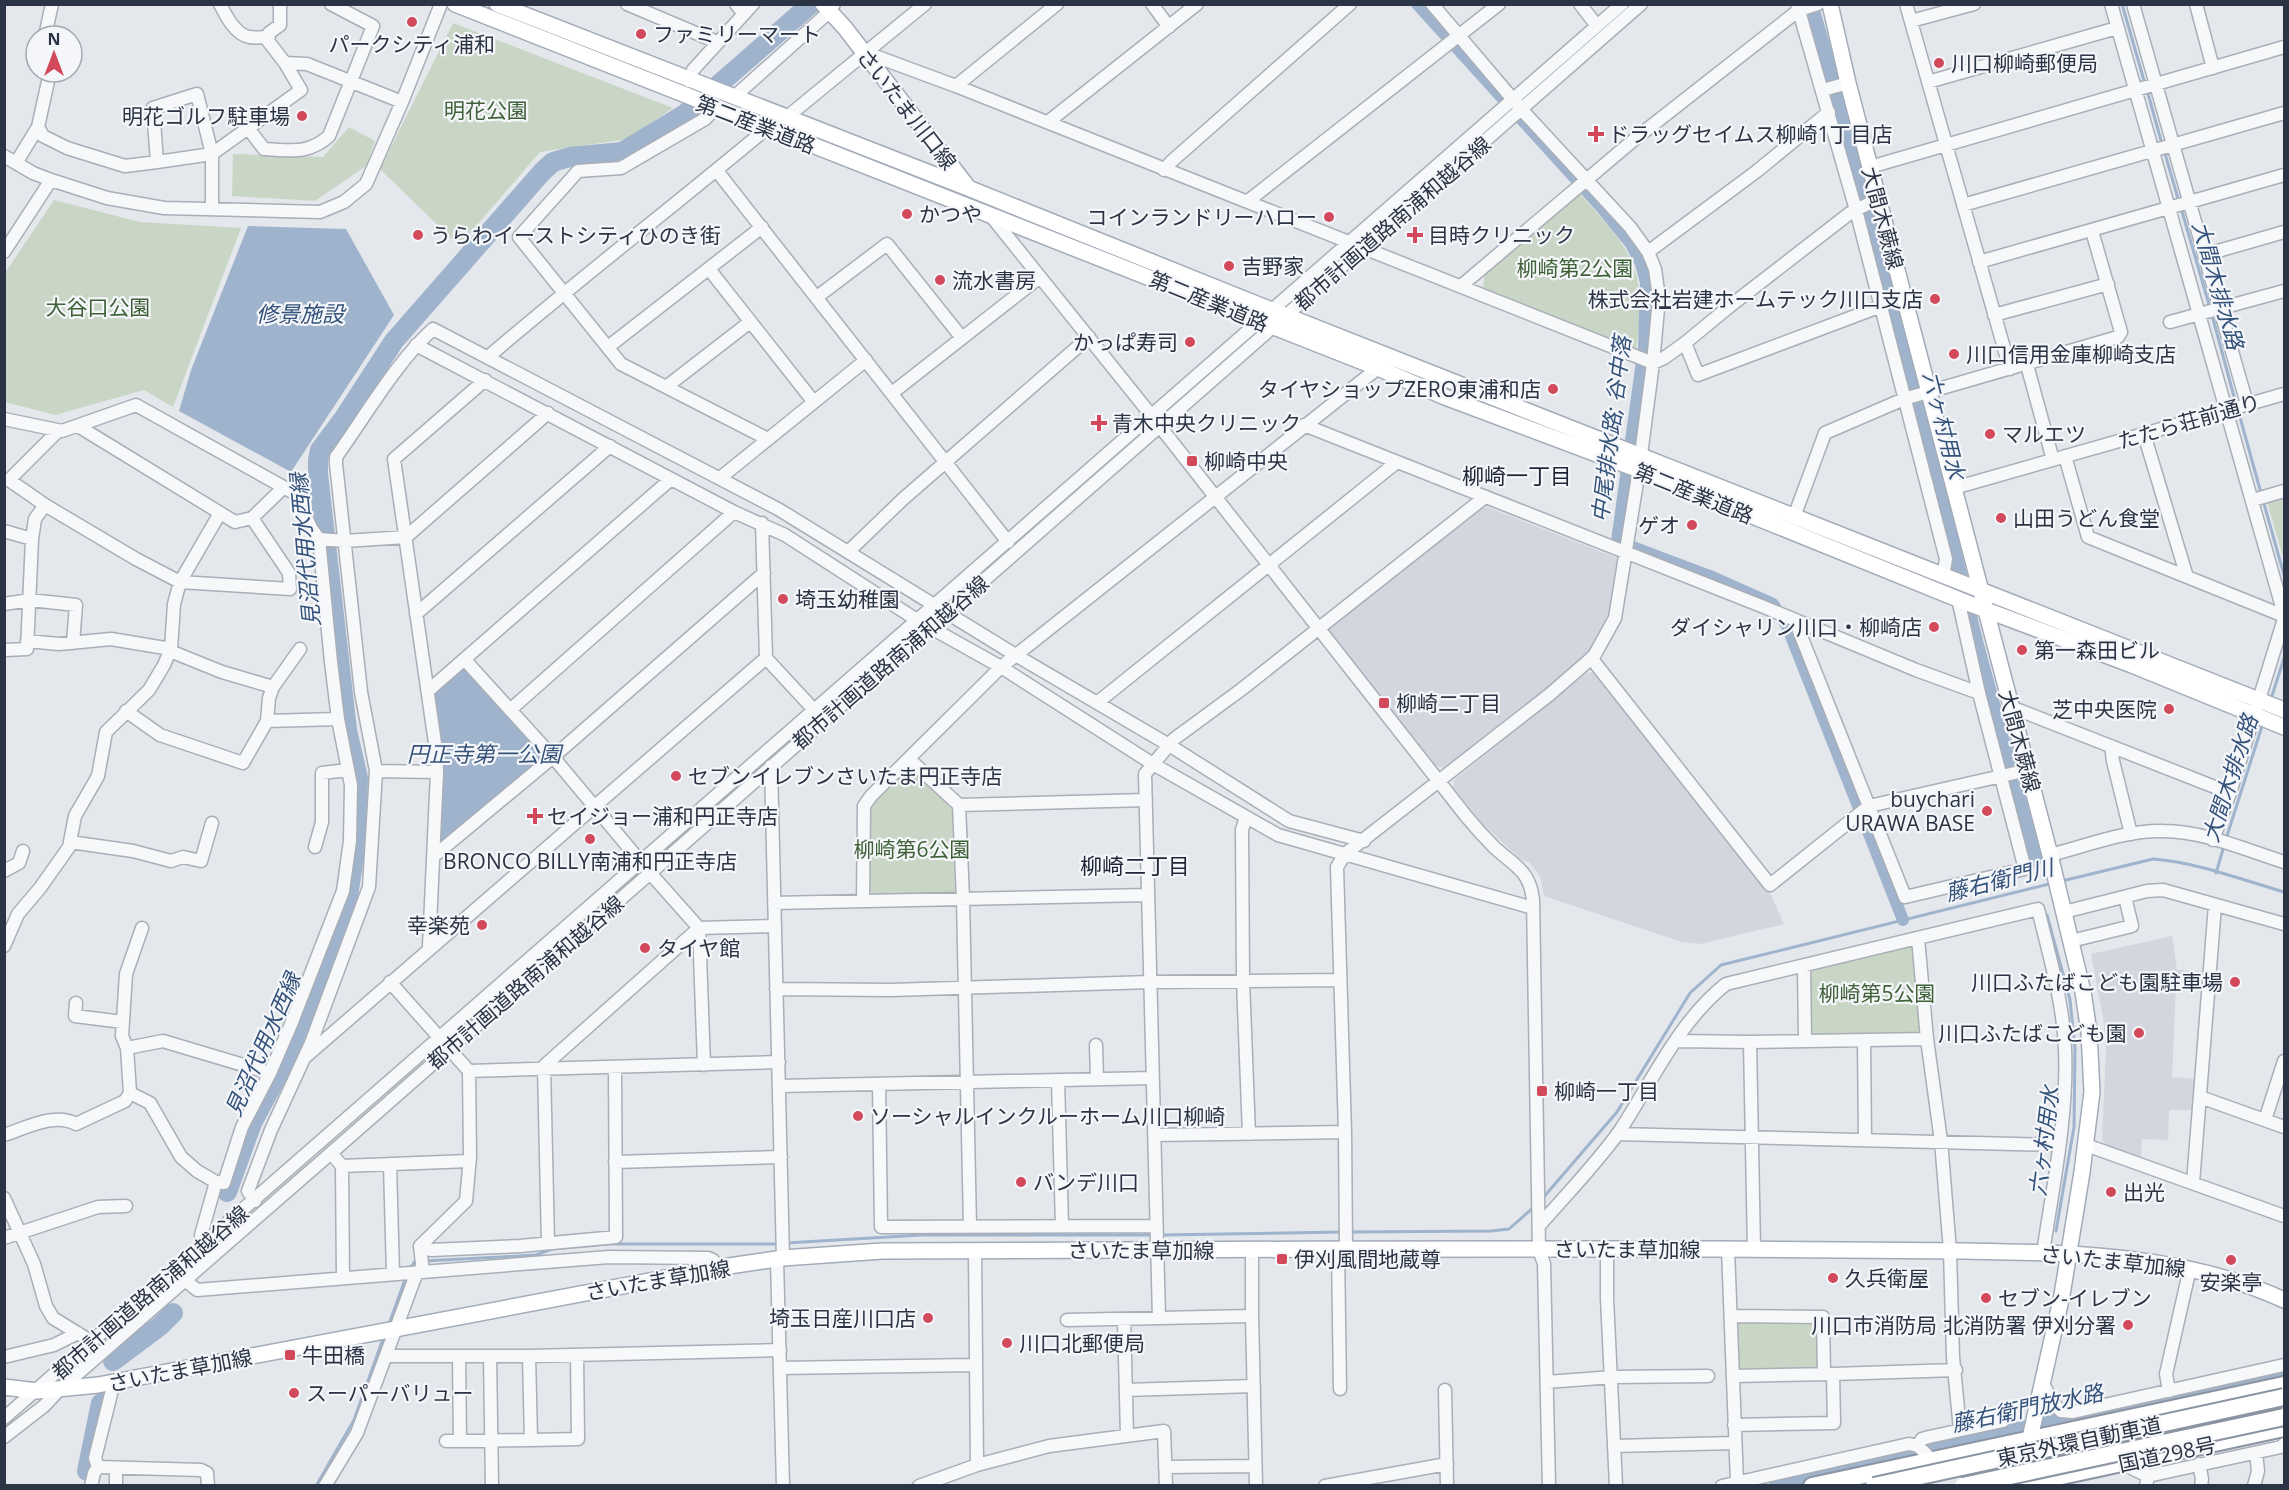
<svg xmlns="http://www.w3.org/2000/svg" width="2289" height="1490" font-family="'Open Sans','Noto Sans JP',sans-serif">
	<rect width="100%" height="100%" fill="#e4e7ec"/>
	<path fill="#d2d6de" d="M1487,507L1617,558L1618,571L1608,619L1590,653L1446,768L1436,766L1329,633L1331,624L1481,508Z
		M1594,672L1770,893L1784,924L1700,944L1682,942L1544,896L1540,876L1529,862L1521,860L1482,823L1453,787L1454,780L1587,673Z
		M2172,936L2177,970L2205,971V983L2176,982L2172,1077L2197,1079L2195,1110H2169L2168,1140L2142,1139L2141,1158L2107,1147L2102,1139L2106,1049L2103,1017L2091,954Z"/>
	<path fill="#c9d6c5" d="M453,23L673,108L628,139L540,152L459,246L380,169Z
		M349,127L375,141L366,166L315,201L232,196L233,154L323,157Z
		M1580,194C1633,252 1648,269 1636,350L1483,288L1485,273Z
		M54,200L140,222L241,228L173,407L144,390L55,415L5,402V273Z
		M2284,497V560L2267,502Z
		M910,770L953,806L955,892L951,895L874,896L870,891V807L906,771Z
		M1905,944L1914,949L1923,1026L1916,1034H1814L1810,1030L1809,970L1813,966Z
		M1737,1321H1817L1819,1323L1820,1367L1818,1369L1740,1372L1737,1369Z"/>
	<path fill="#9fb4cc" d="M248,226L346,229L394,315L291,472L179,411L191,370Z
		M461,669H465L541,754V760L444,845L439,843L444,770L434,698L435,692Z"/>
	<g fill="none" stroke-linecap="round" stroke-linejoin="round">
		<path stroke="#9fb4cc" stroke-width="3" d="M2122,4L2145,84
			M2147,90L2162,144
			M2164,150L2179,202
			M2181,208L2210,308
			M2212,315L2236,404
			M2238,410L2261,493
			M2263,500L2284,575
			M2271,699L2284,658
			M2226,839L2263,723
			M2216,873L2224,846
			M2062,881L2153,859C2196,862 2243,880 2284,892
			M2047,915L2070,1000L2075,1049L2074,1127L2056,1231
			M1542,1199L1617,1112L1690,993L1721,965L2053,883
			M1350,1232L1491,1231L1509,1229L1535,1206
			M1161,1235L1343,1232
			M786,1243L922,1235H1154
			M424,1261L536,1255L552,1249L608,1244H779
			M409,1271L415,1261H418
			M389,1324L406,1277
			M316,1486L354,1420L384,1336"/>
		<path stroke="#9fb4cc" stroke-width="12" d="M1417,4L1601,207L1631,244L1641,264L1646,283L1644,347L1617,541L1710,576L1773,604L1787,626L1903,920"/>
		<path stroke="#9fb4cc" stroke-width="20" d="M1808,4L1850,149L1879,272L1937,493L1974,645L2032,859
			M227,1192L252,1123L284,1063L309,1002L348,896L356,844L358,778L347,730L318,474V460L320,450L344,418L394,341L542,172L553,162L570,157L622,152L685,114L811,4
			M113,1361L160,1326L173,1313
			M87,1471L101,1403
			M1779,1486L2050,1425L2284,1376"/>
		<g stroke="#a9aeb7" stroke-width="15">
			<path id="minor" d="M220,4C226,16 235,34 249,37C255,38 262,37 269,37
				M627,4L717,42
				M736,4L744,14
				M1152,4L1169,27
				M1580,4L1597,26
				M1797,4L1856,210L1946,559L1943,576
				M1906,4L2010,369
				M2111,4L2284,614
				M2133,4L2247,404
				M2196,4L2213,68
				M1911,21L1974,4
				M45,36L52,4
				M864,52L956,86L1653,363L1664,358L1685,343L1730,306L1850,213L1878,199
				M285,63L307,64L402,102
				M689,81L693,70L753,4
				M1928,82L2117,28
				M956,86L1057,4
				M1823,90L1848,83
				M734,97L829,12L834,4
				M715,109L705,119L621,168L578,171L519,237L621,364L768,439
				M787,117L925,4
				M1048,122L1197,4
				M38,127L43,136L67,148L125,166L157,162L212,154L301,90L285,63L268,41L269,33L280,25V4
				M248,128L264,149C290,150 308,155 329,136L373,26L331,4
				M4,156L33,173L51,180L107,198L164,208L320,212L344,202L366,184L402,102L441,4
				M157,162L153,108L197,94L212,154V209
				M16,163L38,127L50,72
				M1870,167L2284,47
				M1164,170L1172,161L1350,4
				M717,171L1008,542
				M1248,201L1499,4
				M1963,205L2284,113
				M991,216L1151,415L1466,816C1475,827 1485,838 1495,848C1515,866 1530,871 1533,900L1539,1249L1544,1264L1549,1486
				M4,252L51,180
				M1648,252L1757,171L1829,112
				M2204,255L2284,232
				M1979,262L2284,175
				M709,269L813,401
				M1461,286L1636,138L1799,10L1818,4
				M817,297L887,244L962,338
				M1994,315L2108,284
				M2170,322L2284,291
				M1685,343L1698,375L1879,307
				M416,345L734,512L785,535L917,620L1001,667L1153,764L1278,835L1533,908
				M608,347L762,227
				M488,357C579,279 674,206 766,129
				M2027,365L2053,460
				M666,387L750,322
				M892,393L1040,277
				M4,419L62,431L136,405L296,494L311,528L319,539L345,541L406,537L548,413
				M1304,425L1764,607L1916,670L1979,693
				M78,426L235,522L252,518L283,488
				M58,431L9,480L45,505L136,559L180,582L290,589L289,573L252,518
				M2144,434L2187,577
				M2065,456L2088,537L2284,616
				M720,478L866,360
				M1954,488L2284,394
				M2253,500L2284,491
				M1794,517L1825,433L1904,399L2118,337L2121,332L2092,231
				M762,523L766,658L815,711
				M4,531L32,539
				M848,552L903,499L1089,337
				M4,604L30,600L76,605L73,643
				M416,614L610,446
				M1800,622L1799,631L1905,897L2025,869L1979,693L1958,599
				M27,641L59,644L111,639L171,649L170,651L222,672L273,687
				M171,649L174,604L180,582L220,513
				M4,650L27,649L32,539L35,519L45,505
				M1591,658L1770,885L1869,806L2028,770
				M465,660L553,757L650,873L699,928L774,926
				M429,690L671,479
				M1098,702L1397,462
				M2011,707L2230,793
				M510,710L734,512
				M126,711L160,735L243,763L267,721L269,698L273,687L300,649
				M267,721L338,719
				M2111,746L2113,761L2131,834
				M909,759L959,805L963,899L970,1226
				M771,766L783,1258
				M437,772L376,771L361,692L336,464V457C364,418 397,361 433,329L778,509L1017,656L1169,745L1289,821L1364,841
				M959,805L1146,800
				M1246,817L1242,830L1243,981L1249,1134
				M2213,840L2230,793L2284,619
				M70,842L133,851L171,861L183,857L201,861L212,823
				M315,847L322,822V773L348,770
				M2050,855C2086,846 2125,830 2163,831C2204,831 2246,850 2284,862
				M434,856L553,757L764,573
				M4,871L19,863L23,851
				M863,901L864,806L871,796L1001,667L1378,368
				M774,903L1148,895
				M2064,912L2147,891L2163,890L2284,924
				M142,928L126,974L122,1036L127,1048L130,1093L150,1103L181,1157L197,1171L216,1182L201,1235L207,1242
				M699,928L704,1065
				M1918,938L1927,1039L1941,1141L1950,1251L1953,1357L1960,1430
				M2071,941L2132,926L2125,897
				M4,946L18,914L40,888L69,847L75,816L98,776L106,732L149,690L164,665L170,651
				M429,947L437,772L436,750L394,459L485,380
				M1804,966L1805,1041
				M390,982L469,1071L779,1062
				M776,989L891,990L1150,982L1340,980
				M76,1003L75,1016L123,1022
				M1864,1040L1865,1140
				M1677,1041L1750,1042L1754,1249
				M1750,1042L1927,1039
				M1096,1045L1097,1079
				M127,1048L163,1041L270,1073
				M304,1058L766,658
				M1058,1080L1062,1226
				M879,1084L881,1227L1156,1226
				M779,1086L1152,1078
				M2200,1097L2284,1127
				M2265,1120L2284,1061
				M1617,1134L2059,1145
				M4,1135C26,1128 55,1112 76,1124L125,1101L130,1093
				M1154,1135L1345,1132
				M2086,1145L2284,1216
				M331,1153L342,1166L469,1161
				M615,1162L781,1157
				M390,1164L393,1274
				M342,1166L343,1278
				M216,1182L224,1183L242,1127L270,1073L292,1022L343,891L350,841L351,785L338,719L331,662L319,539
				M2193,1183L2215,905
				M4,1198L34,1264L46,1306L53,1318L92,1342
				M255,1201L248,1191L271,1130L311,1043L369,887L376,771
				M1539,1226C1565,1196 1596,1164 1619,1132C1652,1082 1678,1022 1726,984L2038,909C2049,955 2063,1001 2065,1048C2068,1116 2053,1185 2043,1253
				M4,1238L98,1207L126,1206
				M548,1243L544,1066L699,928
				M420,1246L431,1250L520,1246L616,1237L615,1067
				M1607,1249V1298L1616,1486
				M1728,1249L1737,1482
				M1252,1250V1316
				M1338,1250L1340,1389
				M1346,1250L1345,1132L1337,867L1345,854L1549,695L1594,656L1615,618L1639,470L1653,363L1659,298L1655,269L1648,252L1630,227L1522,110L1432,4
				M975,1251L977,1465
				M777,1260L783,1486
				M423,1272L420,1246L466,1201L470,1157L469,1071
				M185,1280L197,1290L609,1257L708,1258L713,1260L717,1268
				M1731,1316L1823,1317L1824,1374
				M1159,1318L1145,774L1174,739L1242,689L1485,497
				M1124,1319L1127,1436
				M1067,1320L1252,1316L1256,1486
				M387,1356H529L780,1350
				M459,1356L460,1441
				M490,1356L492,1486
				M529,1356L531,1440L578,1439L577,1355
				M4,1357L54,1345L78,1333
				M780,1368L974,1365
				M1734,1376L1832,1374
				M1547,1382L1613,1377L1708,1376
				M2043,1384L2054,1404L2061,1411L2073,1412L2284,1365
				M1126,1390L1254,1386
				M1445,1390L1447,1486
				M2169,1391L2166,1374L2190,1268
				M4,1418L1622,4
				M1734,1425L1834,1423L1833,1374L1956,1370
				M4,1437L44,1406L59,1390L331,1153L1641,4
				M446,1441L531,1440
				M1614,1446L1734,1443
				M1918,1446L1922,1439L1929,1437L2003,1421
				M2123,1464L2148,1476L2146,1486
				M2199,1464L2202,1479L2201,1486
				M98,1467L95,1458L114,1382
				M1165,1467L1255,1466
				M2148,1476L2281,1447L2284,1444
				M91,1486L94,1473L98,1467L201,1470L207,1473L208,1486
				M116,1486V1469
				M325,1486L357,1433L417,1272
				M919,1486L977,1465L1049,1446L1164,1431L1166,1486
				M1325,1486L1447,1464
				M1722,1486L1909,1444L1918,1446L1932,1460
				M2254,1486L2258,1471L2256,1453"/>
		</g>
		<g stroke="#a3abb8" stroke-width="18">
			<path id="major" d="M455,4L1378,368L1445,397L1639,470L1970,604L2132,665L2284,727
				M497,4L968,188L1259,305L2284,710
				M823,4L845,28L967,186
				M1830,4L1848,83L2050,855L2083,992L2089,1032L2092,1092L2082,1172L2062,1295L2020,1483
				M4,1387L37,1391L98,1385L729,1266L783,1258L882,1251C1161,1249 1439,1249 1718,1249C1800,1250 1883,1250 1965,1251C2074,1253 2184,1254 2284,1300"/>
		</g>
		<g stroke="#8b94a3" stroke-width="20">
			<path id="highway" d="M1812,1486L2284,1385
				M2015,1486L2284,1428"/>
		</g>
		<use href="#minor" stroke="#f7f8fa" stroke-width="12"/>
		<use href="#major" stroke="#fff" stroke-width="15"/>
		<use href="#highway" stroke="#fff" stroke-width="16"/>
		<g stroke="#8b94a3" stroke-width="20" stroke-linecap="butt">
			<path id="highway-bridge" d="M1874,1486L2284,1397
				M1963,1486L2284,1417"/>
		</g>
		<use href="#highway-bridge" stroke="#fff" stroke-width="16"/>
	</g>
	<g fill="#d1495b" stroke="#f4f6f9" stroke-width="2">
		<circle cx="412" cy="22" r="6"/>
		<circle cx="641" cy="34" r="6"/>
		<circle cx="1939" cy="63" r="6"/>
		<circle cx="302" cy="116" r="6"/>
		<path d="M1593 125h6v6h6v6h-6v6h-6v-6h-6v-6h6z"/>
		<circle cx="907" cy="214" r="6"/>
		<circle cx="1329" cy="217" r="6"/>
		<circle cx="418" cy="235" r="6"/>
		<path d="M1412 226h6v6h6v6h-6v6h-6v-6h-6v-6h6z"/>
		<circle cx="1229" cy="266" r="6"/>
		<circle cx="940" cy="280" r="6"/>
		<circle cx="1935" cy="299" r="6"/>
		<circle cx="1190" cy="342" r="6"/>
		<circle cx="1954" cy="354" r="6"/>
		<circle cx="1553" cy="389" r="6"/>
		<path d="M1096 414h6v6h6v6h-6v6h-6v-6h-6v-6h6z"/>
		<circle cx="1990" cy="434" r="6"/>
		<rect x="1186" y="455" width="12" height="12" rx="3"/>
		<circle cx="2001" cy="518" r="6"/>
		<circle cx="1692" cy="525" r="6"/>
		<circle cx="783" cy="599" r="6"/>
		<circle cx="1934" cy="627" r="6"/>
		<circle cx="2022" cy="650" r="6"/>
		<rect x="1378" y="697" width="12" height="12" rx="3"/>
		<circle cx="2169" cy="709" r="6"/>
		<circle cx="676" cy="776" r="6"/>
		<circle cx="1987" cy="811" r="6"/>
		<path d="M532 807h6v6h6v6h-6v6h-6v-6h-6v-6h6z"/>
		<circle cx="590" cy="839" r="6"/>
		<circle cx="482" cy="925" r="6"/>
		<circle cx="645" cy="948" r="6"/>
		<circle cx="2235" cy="982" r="6"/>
		<circle cx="2139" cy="1033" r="6"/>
		<rect x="1536" y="1085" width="12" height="12" rx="3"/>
		<circle cx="858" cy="1116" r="6"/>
		<circle cx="1021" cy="1182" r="6"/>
		<circle cx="2111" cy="1192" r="6"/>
		<rect x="1276" y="1253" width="12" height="12" rx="3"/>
		<circle cx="2231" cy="1260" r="6"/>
		<circle cx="1833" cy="1278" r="6"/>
		<circle cx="1986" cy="1298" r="6"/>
		<circle cx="928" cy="1318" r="6"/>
		<circle cx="2128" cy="1325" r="6"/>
		<circle cx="1007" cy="1343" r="6"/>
		<rect x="284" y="1349" width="12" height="12" rx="3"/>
		<circle cx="294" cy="1393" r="6"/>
	</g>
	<g text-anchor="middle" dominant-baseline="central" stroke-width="4.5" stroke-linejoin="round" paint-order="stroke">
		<g font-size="21" fill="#2b3445" stroke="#f4f6f9" text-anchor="start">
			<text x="653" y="34">ファミリーマート</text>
			<text x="412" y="44" text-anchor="middle">パークシティ浦和</text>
			<text x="1951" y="63">川口柳崎郵便局</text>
			<text x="290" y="116" text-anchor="end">明花ゴルフ駐車場</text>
			<text x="1608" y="134">ドラッグセイムス柳崎1丁目店</text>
			<text x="919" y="214">かつや</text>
			<text x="1317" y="217" text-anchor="end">コインランドリーハロー</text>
			<text x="430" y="235">うらわイーストシティひのき街</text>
			<text x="1428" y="235">目時クリニック</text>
			<text x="1241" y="266">吉野家</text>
			<text x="952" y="280">流水書房</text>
			<text x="1923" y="299" text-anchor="end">株式会社岩建ホームテック川口支店</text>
			<text x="1178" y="342" text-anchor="end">かっぱ寿司</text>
			<text x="1966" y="354">川口信用金庫柳崎支店</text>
			<text x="1541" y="389" text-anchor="end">タイヤショップZERO東浦和店</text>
			<text x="1112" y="423">青木中央クリニック</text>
			<text x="2002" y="434">マルエツ</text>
			<text x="1204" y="461">柳崎中央</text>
			<text x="2013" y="518">山田うどん食堂</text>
			<text x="1680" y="525" text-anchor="end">ゲオ</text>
			<text x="795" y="599">埼玉幼稚園</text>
			<text x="1922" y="627" text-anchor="end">ダイシャリン川口・柳崎店</text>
			<text x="2034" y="650">第一森田ビル</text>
			<text x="1396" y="703">柳崎二丁目</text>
			<text x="2157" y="709" text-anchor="end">芝中央医院</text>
			<text x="688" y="776">セブンイレブンさいたま円正寺店</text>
			<text x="1975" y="799" text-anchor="end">buychari<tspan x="1975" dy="24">URAWA BASE</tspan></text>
			<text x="547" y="816">セイジョー浦和円正寺店</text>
			<text x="590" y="861" text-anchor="middle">BRONCO BILLY南浦和円正寺店</text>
			<text x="470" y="925" text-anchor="end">幸楽苑</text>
			<text x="657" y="948">タイヤ館</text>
			<text x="2223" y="982" text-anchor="end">川口ふたばこども園駐車場</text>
			<text x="2127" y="1033" text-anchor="end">川口ふたばこども園</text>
			<text x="1554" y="1091">柳崎一丁目</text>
			<text x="870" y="1116">ソーシャルインクルーホーム川口柳崎</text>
			<text x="1033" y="1182">バンデ川口</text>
			<text x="2123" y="1192">出光</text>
			<text x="1294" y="1259">伊刈風間地蔵尊</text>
			<text x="1845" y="1278">久兵衛屋</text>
			<text x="2231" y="1282" text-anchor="middle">安楽亭</text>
			<text x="1998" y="1298">セブン-イレブン</text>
			<text x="916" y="1318" text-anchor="end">埼玉日産川口店</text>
			<text x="2116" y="1325" text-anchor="end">川口市消防局 北消防署 伊刈分署</text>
			<text x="1019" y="1343">川口北郵便局</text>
			<text x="302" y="1355">牛田橋</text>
			<text x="306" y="1393">スーパーバリュー</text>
		</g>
		<g font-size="21" fill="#2b3445" stroke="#f4f6f9">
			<text transform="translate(907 109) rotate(52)">さいたま川口線</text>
			<text transform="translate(756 124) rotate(21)">第二産業道路</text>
			<text transform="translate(1883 218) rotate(75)">大間木蕨線</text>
			<text transform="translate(1392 223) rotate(-41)">都市計画道路南浦和越谷線</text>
			<text transform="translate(1209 301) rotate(22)">第二産業道路</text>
			<text transform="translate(2189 421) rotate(-16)">たたら荘前通り</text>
			<text transform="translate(1694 493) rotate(22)">第二産業道路</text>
			<text transform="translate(890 662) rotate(-41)">都市計画道路南浦和越谷線</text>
			<text transform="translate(2020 741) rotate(75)">大間木蕨線</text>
			<text transform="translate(525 982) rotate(-41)">都市計画道路南浦和越谷線</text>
			<text x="1627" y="1249">さいたま草加線</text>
			<text x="1141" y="1250">さいたま草加線</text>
			<text transform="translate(2113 1261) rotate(6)">さいたま草加線</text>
			<text transform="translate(658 1280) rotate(-10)">さいたま草加線</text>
			<text transform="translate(150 1292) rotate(-41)">都市計画道路南浦和越谷線</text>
			<text transform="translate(180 1370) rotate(-11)">さいたま草加線</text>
			<text transform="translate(2079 1441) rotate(-12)">東京外環自動車道</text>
			<text transform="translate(2167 1454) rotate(-12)">国道298号</text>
		</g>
		<g font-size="21" fill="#3f6138" stroke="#f4f6f9">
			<text x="486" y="110">明花公園</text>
			<text x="1575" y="268">柳崎第2公園</text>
			<text x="98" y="307">大谷口公園</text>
			<text x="912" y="849">柳崎第6公園</text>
			<text x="1877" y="993">柳崎第5公園</text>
		</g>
		<g font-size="22" font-style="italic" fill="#34527a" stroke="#f4f6f9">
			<text transform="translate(2219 285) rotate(74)">大間木排水路</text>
			<text x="300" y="313">修景施設</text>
			<text transform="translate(1945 425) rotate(76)">六ヶ村用水</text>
			<text transform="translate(1610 429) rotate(-83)">中尾排水路; 谷中落</text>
			<text transform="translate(304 550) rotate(-95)">見沼代用水西縁</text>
			<text x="484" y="753">円正寺第一公園</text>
			<text transform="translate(2229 778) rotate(-72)">大間木排水路</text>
			<text transform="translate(1999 879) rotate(-14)">藤右衛門川</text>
			<text transform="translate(262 1044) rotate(-66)">見沼代用水西縁</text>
			<text transform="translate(2043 1141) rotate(-83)">六ヶ村用水</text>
			<text transform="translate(2027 1407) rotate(-12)">藤右衛門放水路</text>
		</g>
		<g font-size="22" fill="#1d2536" stroke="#f4f6f9">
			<text x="1517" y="475">柳崎一丁目</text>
			<text x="1135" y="865">柳崎二丁目</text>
		</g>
	</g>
	<rect width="2289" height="1490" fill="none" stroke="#2b3445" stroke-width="12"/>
	<g transform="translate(54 54)"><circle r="28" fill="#f4f6f9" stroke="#a4a8b1" stroke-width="1.5"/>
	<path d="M0-4.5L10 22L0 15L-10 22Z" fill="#d1495b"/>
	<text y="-9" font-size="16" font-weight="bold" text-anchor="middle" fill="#2b3445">N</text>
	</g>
</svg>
